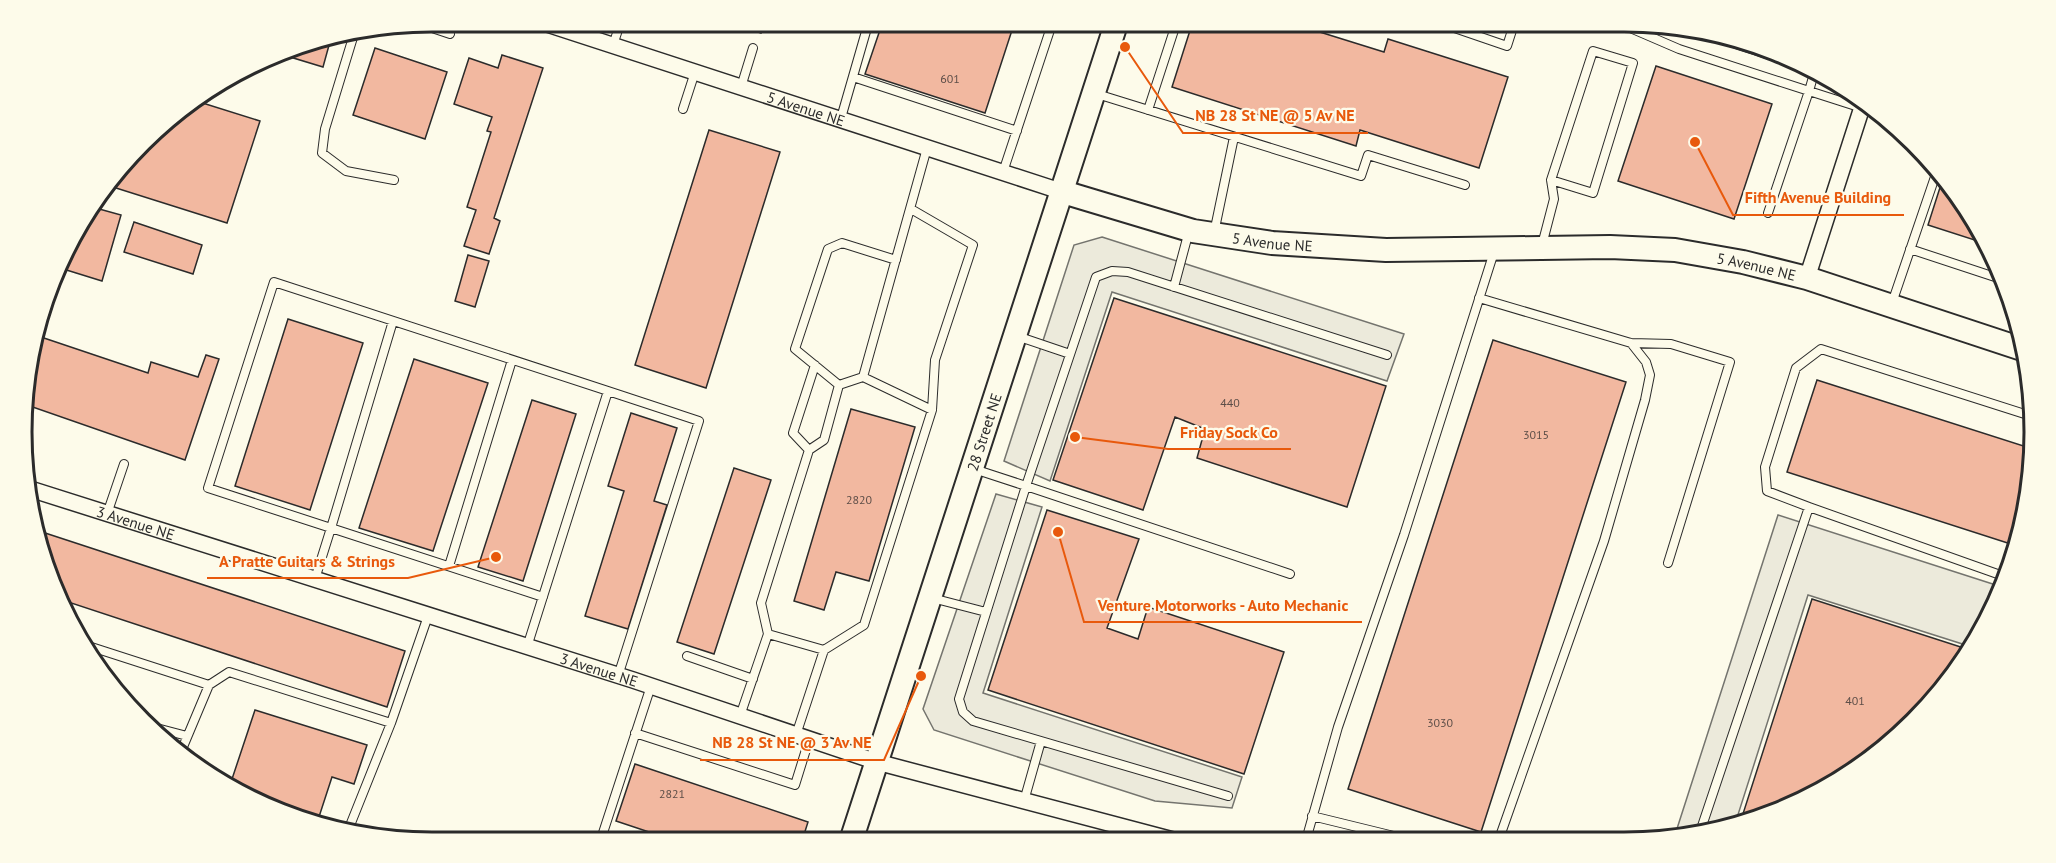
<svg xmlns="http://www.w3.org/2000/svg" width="2056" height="863" font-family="'PT Sans',sans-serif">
	<rect width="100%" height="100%" fill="#fdfbea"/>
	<path fill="#eceadb" stroke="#74746e" stroke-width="1.5" d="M1102,237L1404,334L1387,381L1112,292L1050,481L1004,461L1074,245Z
		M996,494L1042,507L983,693L1242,777L1232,808L1155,801L934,730L923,709Z
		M1778,515L2002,587L1972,647L1808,595L1736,821L1674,838Z"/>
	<path fill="#f2b8a0" stroke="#2b2b2b" stroke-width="1.5" d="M724,21H765L761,33Z
		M883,21H1015L985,113L865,74Z
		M1193,21H1295L1294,24L1384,52L1388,39L1508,77L1479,168L1360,130L1356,146L1172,87Z
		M1680,30L1757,43L1786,56L1783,64Z
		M331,38L323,67L277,53L299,43Z
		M375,48L447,72L425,139L353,115Z
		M502,55L543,68L494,218L500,221L489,254L464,246L476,210L467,207L491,132L487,131L492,117L454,104L469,58L498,68Z
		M1656,66L1772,104L1734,219L1618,181Z
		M193,100L260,121L227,223L116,188L121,172L161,123Z
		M709,130L780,152L706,388L635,365Z
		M1944,175L1950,182L1990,245L1928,225Z
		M92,207L121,215L102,281L60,268L76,227Z
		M134,222L202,245L193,274L124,252Z
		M468,255L489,261L475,307L455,301Z
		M1114,298L1386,386L1347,507L1197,458L1205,429L1175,417L1143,510L1053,480Z
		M288,319L363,343L310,510L235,486Z
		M35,335L148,373L151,362L198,377L206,355L219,359L185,460L24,404L29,352Z
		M1493,340L1626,382L1481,832L1348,789Z
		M414,359L488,383L433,551L359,528Z
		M1817,380L2033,449L2031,485L2017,546L1787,472Z
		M532,400L576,414L523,581L478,567Z
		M851,409L915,427L869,581L836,572L824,610L794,601Z
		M631,413L677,428L654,501L667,505L628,629L585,616L624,491L608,486Z
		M734,468L771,480L714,654L677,642Z
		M1047,510L1139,539L1107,628L1138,639L1148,607L1284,652L1244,774L988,690Z
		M36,530L405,651L387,707L62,600Z
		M1812,599L1970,650L1966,660L1895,740L1806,800L1741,820Z
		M255,710L367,745L354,784L332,777L317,823L299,820L229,788Z
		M635,764L808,822L802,841H676L616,821Z"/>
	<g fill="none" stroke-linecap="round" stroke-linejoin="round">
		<g stroke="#2b2b2b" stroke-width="10">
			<path id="lane" d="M1434,21L1507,46L1515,21
				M1614,21L1679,49L1809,91L1815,70
				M417,23L450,34
				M354,34L325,129L322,153L346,171L394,180
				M613,45L621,21
				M853,77L1017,131
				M741,87L753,48
				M1097,94L1361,176L1368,155L1465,185
				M683,109L695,72
				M1148,110L1177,21
				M841,118L869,21
				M1003,172L1053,21
				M1768,213L1809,91L1862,108
				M1214,233L1234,137
				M1542,245L1554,199L1551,180L1593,51L1633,63L1593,193L1551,180
				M1910,249L2004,280
				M1174,287L1189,231
				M1479,298L1631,343L1671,344L1730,362L1668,563
				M1892,303L1938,168
				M393,321L331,528L543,597
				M1017,336L1070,354
				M863,377L932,410
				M839,385L795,349L828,249L842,243L896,260
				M608,391L699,421L618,676
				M809,450L793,433L815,365
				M974,469L1026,486L1096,277L1112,271L1128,272L1387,355
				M1809,507L1767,491L1765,467L1796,368L1821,349L2034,417
				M107,514L124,464
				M449,566L512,360
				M315,579L331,528L208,488L274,282L608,391L527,647
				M932,598L986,612
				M768,634L761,603L809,450L824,440L839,385L863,377L927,148
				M82,644L209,685L180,754
				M824,650L864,625L932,410L935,360L973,245L911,209
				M687,656L753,679
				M209,685L229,672L391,723L428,616
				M740,716L768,634L824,650L796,735
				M149,726L187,736
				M635,733L795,785L809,740
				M1228,796L973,721L963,712L959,699L1026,486L1290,574
				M1024,801L1041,741
				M1312,816L1406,839
				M349,828L391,723
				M1700,832L1809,507L2006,577
				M601,838L612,841
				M1499,839L1604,541L1645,400L1650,375L1646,362L1631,343
				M1306,840L1338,727L1404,535L1494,252
				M600,842L651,686"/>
		</g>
		<g stroke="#2b2b2b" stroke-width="18">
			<g id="street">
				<path id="s1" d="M538,21L1063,192"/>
				<path d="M1807,278L1864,101"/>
				<path id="s2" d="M27,488L633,680L877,762L1173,840"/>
			</g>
		</g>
		<g stroke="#2b2b2b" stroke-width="26">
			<g id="secondary">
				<path id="s3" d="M1063,192L1193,231L1272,243L1386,250L1610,247L1675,250L1743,262L1807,278L2025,350"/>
				<path id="s4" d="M851,841L1117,21"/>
			</g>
		</g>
		<use href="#lane" stroke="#fdfbea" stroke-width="8"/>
		<use href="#street" stroke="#fdfbea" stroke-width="15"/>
		<use href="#secondary" stroke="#fdfbea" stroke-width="22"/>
	</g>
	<g text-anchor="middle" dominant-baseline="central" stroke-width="4.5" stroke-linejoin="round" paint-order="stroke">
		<g font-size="12" fill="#5d4e48">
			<text x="950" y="78">601</text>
			<text x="1230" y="402">440</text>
			<text x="1536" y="434">3015</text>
			<text x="859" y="499">2820</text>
			<text x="1855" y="700">401</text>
			<text x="1440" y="722">3030</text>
			<text x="672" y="793">2821</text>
		</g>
		<g font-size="15" fill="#2b2b2b" stroke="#fdfbea">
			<text stroke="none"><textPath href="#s1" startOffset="282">5 Avenue NE</textPath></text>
			<text stroke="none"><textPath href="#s3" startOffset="216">5 Avenue NE</textPath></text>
			<text stroke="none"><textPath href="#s3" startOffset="702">5 Avenue NE</textPath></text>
			<text stroke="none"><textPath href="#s4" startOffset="430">28 Street NE</textPath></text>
			<text stroke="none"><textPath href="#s2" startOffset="114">3 Avenue NE</textPath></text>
			<text stroke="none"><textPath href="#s2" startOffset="600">3 Avenue NE</textPath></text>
		</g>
	</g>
	<path d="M0 0H2056V863H0ZM432 32H1624A400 400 0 0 1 2024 432V432A400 400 0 0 1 1624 832H432A400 400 0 0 1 32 432V432A400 400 0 0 1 432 32Z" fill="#fdfbea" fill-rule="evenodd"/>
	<path fill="none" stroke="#2b2b2b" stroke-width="3" d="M432 32H1624A400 400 0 0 1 2024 432V432A400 400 0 0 1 1624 832H432A400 400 0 0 1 32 432V432A400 400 0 0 1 432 32Z"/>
	<path fill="none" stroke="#e8590c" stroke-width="2" d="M1125 47L1183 133H1368M1695 142L1733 215H1904M1075 437L1168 449H1291M496 557L408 578H207M1058 532L1084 622H1362M921 676L884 760H700"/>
	<g fill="#e8590c" stroke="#fdfbea" stroke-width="2">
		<circle cx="1125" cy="47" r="6"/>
		<circle cx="1695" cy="142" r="6"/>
		<circle cx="1075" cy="437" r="6"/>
		<circle cx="496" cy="557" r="6"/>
		<circle cx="1058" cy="532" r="6"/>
		<circle cx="921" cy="676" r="6"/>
	</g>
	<g font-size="16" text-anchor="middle" font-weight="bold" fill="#e8590c" stroke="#fdfbea" stroke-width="4.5" stroke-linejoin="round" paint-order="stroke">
		<text x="1275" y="121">NB 28 St NE @ 5 Av NE</text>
		<text x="1818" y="203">Fifth Avenue Building</text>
		<text x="1229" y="438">Friday Sock Co</text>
		<text x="307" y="567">A Pratte Guitars &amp; Strings</text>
		<text x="1223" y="611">Venture Motorworks - Auto Mechanic</text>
		<text x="792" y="748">NB 28 St NE @ 3 Av NE</text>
	</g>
</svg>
